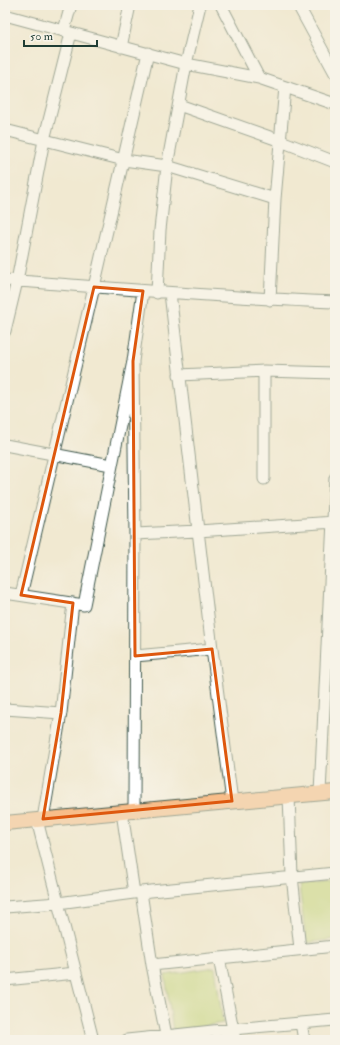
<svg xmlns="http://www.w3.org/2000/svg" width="340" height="1045" font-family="'IM FELL Double Pica',serif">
	<rect width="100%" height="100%" fill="#f7f3e8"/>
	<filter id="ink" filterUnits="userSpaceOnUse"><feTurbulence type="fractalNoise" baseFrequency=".025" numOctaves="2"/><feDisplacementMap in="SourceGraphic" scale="8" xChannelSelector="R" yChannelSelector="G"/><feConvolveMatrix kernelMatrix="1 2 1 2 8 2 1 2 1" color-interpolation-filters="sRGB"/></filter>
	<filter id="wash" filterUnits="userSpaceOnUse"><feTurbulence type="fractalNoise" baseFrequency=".012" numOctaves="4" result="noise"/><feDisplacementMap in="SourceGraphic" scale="16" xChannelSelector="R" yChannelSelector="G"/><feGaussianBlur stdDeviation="0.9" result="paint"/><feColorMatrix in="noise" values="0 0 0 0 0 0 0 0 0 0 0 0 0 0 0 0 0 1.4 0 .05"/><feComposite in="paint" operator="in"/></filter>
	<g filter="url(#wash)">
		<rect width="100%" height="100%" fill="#f1e9d1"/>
		<path fill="#c0d579" stroke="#708956" d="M335,881V939L306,943L299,885Z
			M215,967L223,1023L173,1031L165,975Z"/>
		<g id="blocks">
			<path fill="#b3abde" d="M294,1037V1040H283V1039Z"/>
		</g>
	</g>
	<g filter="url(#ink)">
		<use href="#blocks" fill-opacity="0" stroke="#3e574c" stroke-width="1"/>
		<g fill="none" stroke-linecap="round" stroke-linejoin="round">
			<g stroke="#3e574c" stroke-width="13">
				<path id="minor" d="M221,5L259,78
					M298,5L335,73
					M5,15L186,64L259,78L335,104
					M64,30L71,5
					M121,47L130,5
					M179,105L281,141L335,162
					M5,130L124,160L167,166L275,199
					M5,280C115,288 225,298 335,302
					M157,293L160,230L167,166L186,64L200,5
					M170,293L212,649L232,801
					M270,300L275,199L285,87
					M5,331L17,281L44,140L71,33
					M133,361L135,534L134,811
					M264,371V479
					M179,375L264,371L335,373
					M5,445L111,465
					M135,534L198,531L335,522
					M5,593L84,605L133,361L143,291
					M21,595L94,287L148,53
					M135,656L212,649
					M5,709L61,713
					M320,793L335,478
					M289,796L292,876L300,949
					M122,812L134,893
					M43,819L61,713L73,603
					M37,820L93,1040
					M141,892L152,965L167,1040
					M5,907L58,903L141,892L335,873
					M219,958L235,1040
					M152,965L335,946
					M5,980L76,973
					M301,1023L304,1040
					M127,1040L232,1029L335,1020"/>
			</g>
			<g stroke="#3e574c" stroke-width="16">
				<path id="major" d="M5,823L335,792"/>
			</g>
			<use href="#minor" stroke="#fff" stroke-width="11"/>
			<use href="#major" stroke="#f8bd89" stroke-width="14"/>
		</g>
	</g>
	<path d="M0 0H340V1045H0ZM94,287L143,291L133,361L135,656L212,649L232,801L43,819L61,713L73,603L21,595Z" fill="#f1e9d1" fill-opacity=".55" fill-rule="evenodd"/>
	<path fill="none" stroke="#de580e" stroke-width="3" stroke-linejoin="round" d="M94,287L143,291L133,361L135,656L212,649L232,801L43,819L61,713L73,603L21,595Z"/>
	<rect width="340" height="1045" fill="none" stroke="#f7f3e8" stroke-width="20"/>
	<path d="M24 40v6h73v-6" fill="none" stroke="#1f3d34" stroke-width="2"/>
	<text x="30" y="40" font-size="12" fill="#1f3d34" stroke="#f7f3e8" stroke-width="3" paint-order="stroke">50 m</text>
</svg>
